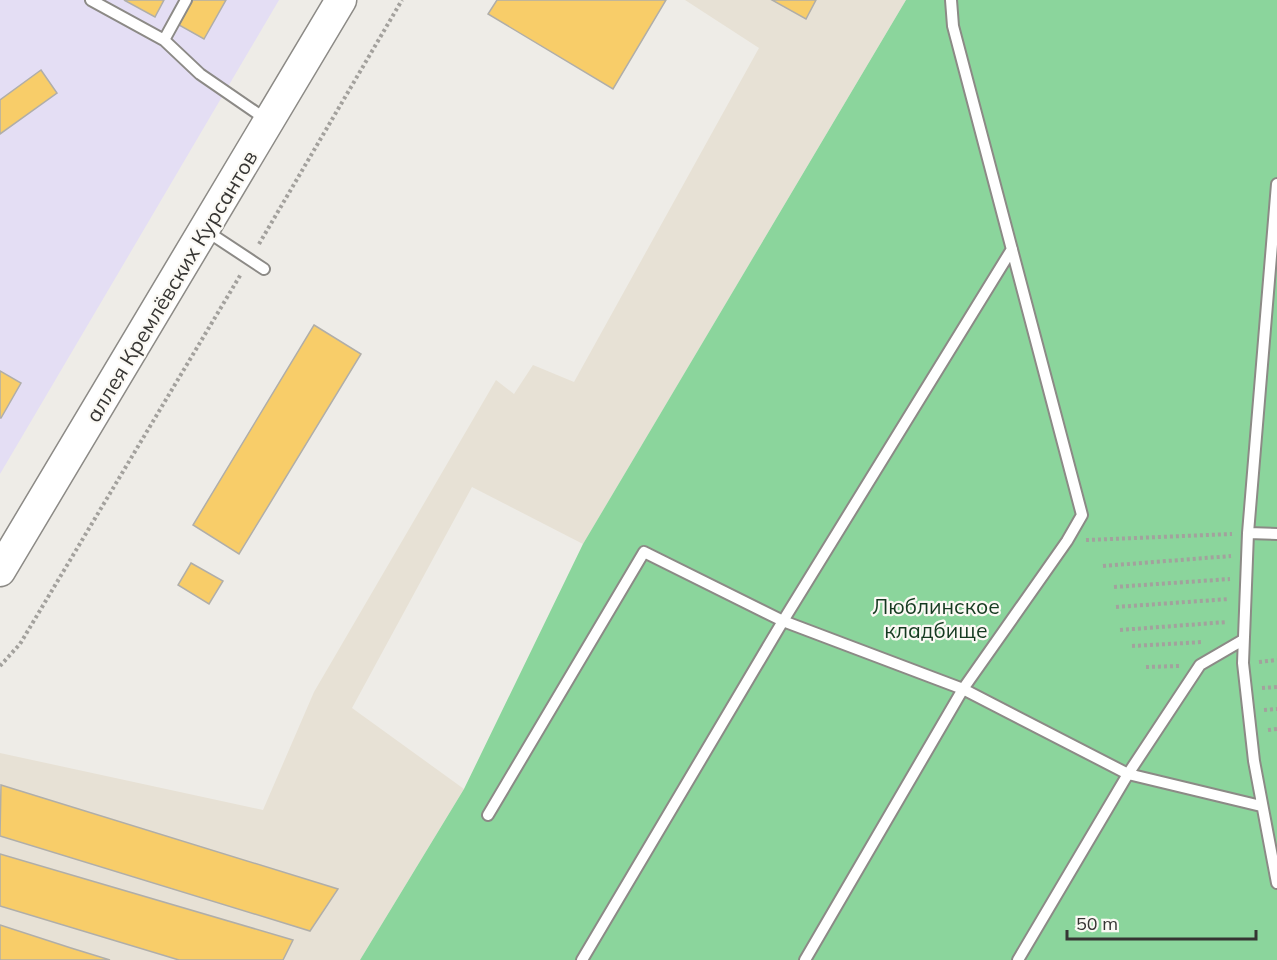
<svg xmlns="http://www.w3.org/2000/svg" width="1277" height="960" font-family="Mulish,sans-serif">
	<rect width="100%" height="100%" fill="#eeece7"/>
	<path fill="#e4def4" d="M0,0H279L0,474Z"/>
	<path fill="#e7e1d5" d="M685,0H906L583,544L472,487L352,708L464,789L360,960H0V753L263,810L314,692L496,380L514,394L533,365L574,382L759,48Z"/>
	<path fill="#8bd59c" d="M906,0H1277V960H360L464,789L583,544Z"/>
	<path fill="#f8cd69" stroke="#b0aea9" stroke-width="1.5" d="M124,0H164L155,17Z
		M193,0H226L204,39L179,25Z
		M497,0H666L613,89L488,14Z
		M772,0H816L806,19Z
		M41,70L57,93L0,134V100Z
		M314,325L361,354L239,554L193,525Z
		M0,371L21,383L1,418H0Z
		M191,563L223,581L209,604L178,585Z
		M1,785L338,889L310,931L0,836Z
		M0,854L293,940L283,960H179L0,906Z
		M0,925L71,948L110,960H0Z"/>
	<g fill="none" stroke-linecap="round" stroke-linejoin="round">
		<g stroke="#8c8a86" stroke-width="14">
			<path id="lane" d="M91,0L164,40
				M186,0L164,40L200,74L267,120
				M1277,184L1248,533L1243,663L1254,761L1277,883
				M205,230L264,269
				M1248,533L1277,534
				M1243,640L1200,665L1128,774L1261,806
				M488,815L644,552L783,621L963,689L1128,774L1018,960
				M582,960L783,621L1012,249
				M805,960L963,689L1067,541L1082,515L953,26L951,0"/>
		</g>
		<g stroke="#8c8a86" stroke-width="33">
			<path id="secondary" d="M0,571L341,0"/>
		</g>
		<path stroke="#a3a19d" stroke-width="4" stroke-dasharray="3 3" stroke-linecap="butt" d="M259,244L402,0
			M1086,540L1232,534
			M1103,566L1231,556
			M1114,587L1230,579
			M1116,607L1229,599
			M1120,630L1227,622
			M1132,646L1203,642
			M1259,662L1277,660
			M0,666L20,644L241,274
			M1146,667L1179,666
			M1262,688L1277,687
			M1264,710L1277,709
			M1268,730L1277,729"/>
		<use href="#lane" stroke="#fff" stroke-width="10"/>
		<use href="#secondary" stroke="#fff" stroke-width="30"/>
	</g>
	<g text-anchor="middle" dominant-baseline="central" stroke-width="4.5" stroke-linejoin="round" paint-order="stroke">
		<g font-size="21" fill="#363533" stroke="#fbf9f4">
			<text transform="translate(171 286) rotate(-59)">аллея Кремлёвских Курсантов</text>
		</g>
		<g font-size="21" fill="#153a20" stroke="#fbf9f4">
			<text x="936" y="606">Люблинское<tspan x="936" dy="24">кладбище</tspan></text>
		</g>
	</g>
	<path d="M1067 930v9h189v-9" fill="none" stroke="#363533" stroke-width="3"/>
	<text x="1076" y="930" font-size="18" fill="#363533" stroke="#fbf9f4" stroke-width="4.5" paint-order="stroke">50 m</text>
</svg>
